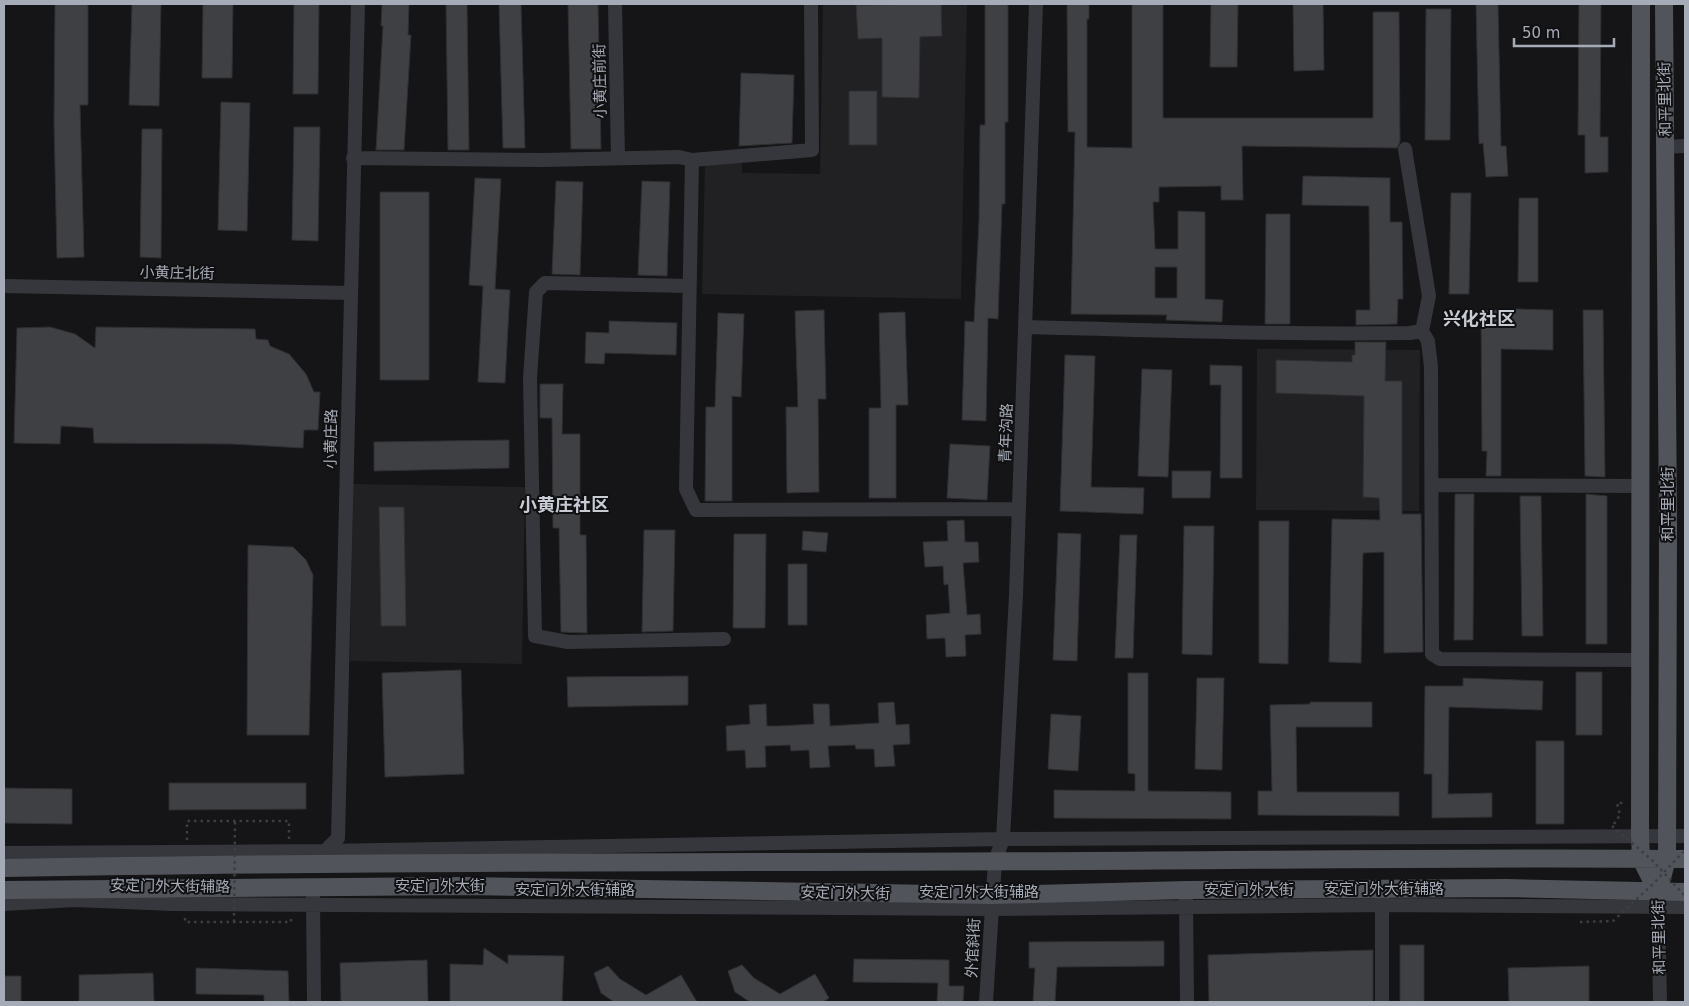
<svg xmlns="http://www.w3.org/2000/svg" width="1689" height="1006" font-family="'DejaVu Sans','Noto Sans SC',sans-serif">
	<rect width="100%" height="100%" fill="#151517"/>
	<path fill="#212124" d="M823,4H967L961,299L702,294L705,162L742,163V173L820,174Z
		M1257,349L1420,350L1419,511L1256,510Z
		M353,484L525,487L522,664L350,661Z"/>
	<path fill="#3f4044" stroke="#2f2f33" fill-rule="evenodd" d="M55,4H88V105H80L84,257L57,258L54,123Z
		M132,4H161L159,106L129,105Z
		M203,4H233L232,78H202Z
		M294,4H319L318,94H293Z
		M382,4H409L408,35H411L404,150H376L383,26H381Z
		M446,4H467L469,150H448Z
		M499,4H521L525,148H503Z
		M568,4H598L601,149H571Z
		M941,4L942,36L920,37L919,98L882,97V38L858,39L856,5Z
		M985,4H1008V122H1005V204H1002L998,319L988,318L986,421L962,420L965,321L974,322L979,220L980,125H985Z
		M1067,4H1089V19H1087V147L1132,148V4H1163V118H1373V12H1399L1400,142L1397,148L1242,146L1243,200H1221V186L1159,187V202H1153L1155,249H1178V211L1205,212V299L1223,300L1222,322L1166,320L1167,315L1071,314L1075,132H1068ZM1155,267H1177V298H1155Z
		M1211,4H1238L1237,67H1210Z
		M1293,4H1323L1324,70L1294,71Z
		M1476,4H1498L1501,146H1506L1508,176L1486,177L1483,143L1479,144Z
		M1579,4H1601L1600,137H1608V172L1585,173V135H1578Z
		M1426,9H1451L1450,140H1425Z
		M741,73L794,75L792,143L739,146Z
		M849,91H877V145H849Z
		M221,102L250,103L247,231L218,230Z
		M294,127H320L318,241L292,240Z
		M142,129H162L161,258L140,257Z
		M1303,176L1390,178V222H1402L1403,299H1398L1397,324L1356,325V310H1370L1369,206L1302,205Z
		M475,178L501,179L495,289L510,290L505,383L478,382L483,286L469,285Z
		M556,181L583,182L580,275L552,274Z
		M642,181L670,182L667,276L638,275Z
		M380,192H429V380H380Z
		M1451,193H1471L1469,294H1449Z
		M1519,198H1538V282H1518Z
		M1266,214H1290V324H1265Z
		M1519,309L1553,310V350L1501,349V476H1486L1487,451H1482L1481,311Z
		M824,310L826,399H818L819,492L787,493L786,407H798L795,311Z
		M1583,310H1603L1605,477L1585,476Z
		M905,312L908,405H896V498H869V408H881L879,313Z
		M718,313L744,314L741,397L732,396V501H705L706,407H715Z
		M609,321L677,323L676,355L605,353L604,364L585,363L586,332L609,333Z
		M50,327L75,334L95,348L96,327L255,329L256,339L268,340L270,346L289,354L306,374L314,392H320L318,430H304L303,448L232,444L94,443L93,428L61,426L60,444L14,443L17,328Z
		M1355,342H1386L1385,381H1402V514H1421L1423,652L1384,653V552L1363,553L1361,663L1329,662L1332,519L1380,520L1379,498L1363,497L1364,396L1276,393V360L1352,362V355H1355Z
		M1065,355L1095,356L1091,487L1144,488L1143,514L1060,511Z
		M1210,365L1242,366V478H1220L1221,385H1210Z
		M1142,369L1172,370L1168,477L1138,476Z
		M540,384H563L562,434H580V535H586L587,633L561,632L559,528H553L552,418H540Z
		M509,440V468L374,471V442Z
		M950,444L990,446L987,500L947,498Z
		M1172,471H1211L1210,498H1172Z
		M1455,494H1474L1473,640H1454Z
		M1586,494L1607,496V644H1586Z
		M1520,496H1541L1543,636H1522Z
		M379,507H404L406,626H381Z
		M964,520L965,542H978L979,562L963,563L967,615L980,614L981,634L965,635L966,656L946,657L945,638L927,639L926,615L950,613L948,584L944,585L943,566L925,567L923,542L948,541L947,521Z
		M1259,521H1289L1288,664L1259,663Z
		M1184,526H1214L1212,655L1182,654Z
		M644,530H675L673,631L642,632Z
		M803,531L828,533L826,552L802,550Z
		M1058,533L1081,534L1077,661L1053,660Z
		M734,534H766L765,628H733Z
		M1120,535H1137L1133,658H1115Z
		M248,545L293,547L306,560L313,575L309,735H247Z
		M788,564H807V625H788Z
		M461,670L464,774L385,777L382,673Z
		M1576,672H1602V735H1576Z
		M1128,673H1148V791L1231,792V819L1054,818V790L1135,791V774L1128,773Z
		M688,676V705L568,707L567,677Z
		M1197,678H1224L1222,770L1195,769Z
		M1463,678L1543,681L1542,710L1449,707L1448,794L1492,793V817L1432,818V774H1424L1425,686H1463Z
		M894,702L896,725L909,724L910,744L893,745L895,766L875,767L874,749H856L855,745L828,746L830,767L810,768L809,750L791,751L790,745L765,746L766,767L746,768L745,750L727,751L726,726L750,724L749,705L766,704L767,726H780L814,724L813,704H829L830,726L879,723L878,703Z
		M1310,702H1372V727H1296L1297,792H1399V816L1258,815V791H1272L1270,705L1310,704Z
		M1051,714L1081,716L1078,771L1048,769Z
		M1536,741H1564V824H1536Z
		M169,783H306V809L169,810Z
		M4,788L72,789V824L4,823Z
		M1164,941V966L1057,967L1055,1002H1033L1035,968H1029V942Z
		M1400,945H1424V1002H1400Z
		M484,948L508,964V955L564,956L562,1002H450V964L483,965Z
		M1373,950V1002H1209L1208,955Z
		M854,959L949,960V986H964L963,1002H937L938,983L853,982Z
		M427,960L428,1002H341L340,963Z
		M742,965L754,978L780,994L815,974L829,998L823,1002H750L735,992L728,971Z
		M608,966L620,979L646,995L681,975L697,1002H614L601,993L594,973Z
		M1589,966V1002H1509L1508,968Z
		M196,968L288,971L289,1002H264V995L196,994Z
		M153,973L154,1002H79V975Z
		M4,976H21V1002H4Z"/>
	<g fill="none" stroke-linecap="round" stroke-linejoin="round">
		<path stroke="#3b3e43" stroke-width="2.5" stroke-dasharray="2.5 4" stroke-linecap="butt" d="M1614,824L1620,815L1617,803H1626
			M187,840V821H289V840
			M185,918V922H291V918"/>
		<path stroke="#36373c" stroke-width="14" d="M615,4L618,158
			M1665,147L1685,146
			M1405,149L1429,296L1422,331L1428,341L1431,367L1432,654L1440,659L1639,660
			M353,158L543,160L679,157L692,160L812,150L811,4
			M692,160L686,489L696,510L1019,509
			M4,286L350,293
			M689,286L545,283L536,292L530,378L535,636L568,642L724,639
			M1026,327C1154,330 1282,335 1410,333L1422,331
			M1432,485L1640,486
			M4,853L324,851L1003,839L1685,836
			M322,854L338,838L358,4
			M313,896L314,1002
			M1186,898L1187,1002
			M1658,898L1660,1002
			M4,904L75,900L173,904L991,909L1382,905L1685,907
			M986,1002L995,861L1003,839L1016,595L1036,4
			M1382,1002V896"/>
		<path stroke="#51545b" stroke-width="18" d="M1641,4L1640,835L1641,859L1658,893
			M4,868C364,861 725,863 1085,861C1285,860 1485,857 1685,859
			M4,890L466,886L992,895L1186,890L1507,888L1685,892
			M1658,893L1667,859L1668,525L1664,4"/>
		<path stroke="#3b3e43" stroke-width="2.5" stroke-dasharray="2.5 4" stroke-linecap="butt" d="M1612,826L1652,860L1685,896
			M234,922L235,820
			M1580,922L1613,921L1652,885L1685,850"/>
	</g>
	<g text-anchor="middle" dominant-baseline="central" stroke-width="4" stroke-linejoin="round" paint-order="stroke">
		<g font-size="15" fill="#a6acb7" stroke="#101012">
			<text transform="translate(600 81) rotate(-91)">小黄庄前街</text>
			<text transform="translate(1665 99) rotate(-91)">和平里北街</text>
			<text transform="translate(177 273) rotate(1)">小黄庄北街</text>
			<text transform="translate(1006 433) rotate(-88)">青年沟路</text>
			<text transform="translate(331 439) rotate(-89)">小黄庄路</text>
			<text transform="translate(1668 504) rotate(-90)">和平里北街</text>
			<text transform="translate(170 886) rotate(1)">安定门外大街辅路</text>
			<text x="440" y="886">安定门外大街</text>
			<text x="1384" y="889">安定门外大街辅路</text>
			<text x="575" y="890">安定门外大街辅路</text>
			<text x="1249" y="890">安定门外大街</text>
			<text x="979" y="892">安定门外大街辅路</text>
			<text transform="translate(845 893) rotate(1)">安定门外大街</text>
			<text transform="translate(1659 937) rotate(-91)">和平里北街</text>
			<text transform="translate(973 948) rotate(-87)">外馆斜街</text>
		</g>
		<g font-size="18" font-weight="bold" fill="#c7cbd3" stroke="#101012">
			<text x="1479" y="318">兴化社区</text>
			<text x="564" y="504">小黄庄社区</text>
		</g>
	</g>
	<rect width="1689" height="1006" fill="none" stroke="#a6acb7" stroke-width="10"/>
	<path d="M1514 38v8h100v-8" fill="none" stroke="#a6acb7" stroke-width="2.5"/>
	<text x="1522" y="38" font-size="15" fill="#a6acb7" stroke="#101012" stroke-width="4" paint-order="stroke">50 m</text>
</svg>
